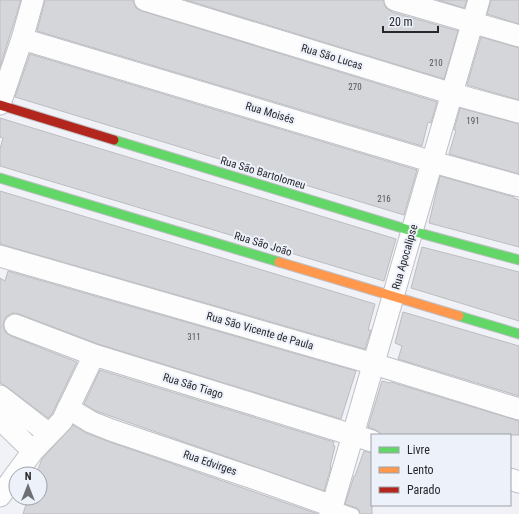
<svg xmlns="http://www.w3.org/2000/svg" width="519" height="514" font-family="'Roboto Condensed',sans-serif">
	<rect width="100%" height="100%" fill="#f0f2f7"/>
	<path fill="#d4d6da" stroke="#bbbdc1" d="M0,0H21L0,67Z
		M45,0H133L136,8L142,11L437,102L431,123L428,122L422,146L37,31Z
		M186,0H383L386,8L392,12L458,31L444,79Z
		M438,0H467L464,8Z
		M491,0H519V24L487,14Z
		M481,37L519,48V100L467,85Z
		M30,54L417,170L404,215L15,97Z
		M460,108L519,124V174L449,154L456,130H454Z
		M0,118L396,239L384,281L0,166V149L3,138L0,137Z
		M440,176L514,197V198L519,200V247L429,223Z
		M0,191L375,304L368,330H371L365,349L0,244Z
		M422,247L519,272V321L411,288Z
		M8,271L356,371L341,419L98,344L19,314L13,313L7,316L4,321L3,327L6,333L11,336L77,362L52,414L48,418L7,387L0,383V278L5,281Z
		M403,312L519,346V396L398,359L402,346L395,343Z
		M100,370L334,442L333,446H335L330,467H331L324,491L96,411L84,404Z
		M382,381L390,383L391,382L519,421V435H382L376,430L368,427Z
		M73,425L86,433L107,441L318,514H23L28,498H40V474H36L42,459Z
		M364,451L372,453V514H360L359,510L357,508L345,504L354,476H355Z"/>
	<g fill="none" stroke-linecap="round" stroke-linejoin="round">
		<g stroke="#bec0c4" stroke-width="12">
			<path id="lane" d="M332,506L354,514"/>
		</g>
		<g stroke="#bec0c4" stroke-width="23">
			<path id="street" d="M145,0L453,94L519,112
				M395,0L519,36
				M22,39L433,162L519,186
				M0,104L22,39L33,0
				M0,256L374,364L519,409
				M15,325L94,355L372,441
				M0,396L49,434
				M68,408L91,422L111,430L253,478L332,506
				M0,419L33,451
				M16,474L33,451L62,421L94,355
				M510,479L519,482
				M0,496L16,474
				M330,514L479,0"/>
		</g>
		<g stroke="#bec0c4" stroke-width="11">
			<path id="fast" d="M114,140L412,231L519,260
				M0,178L279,262
				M459,316L519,334"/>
		</g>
		<g stroke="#bec0c4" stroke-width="11">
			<path id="slow" d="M279,262L459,316"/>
		</g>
		<g stroke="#bec0c4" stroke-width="11">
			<path id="jam" d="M0,105L114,140"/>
		</g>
		<use href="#lane" stroke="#fdfdfe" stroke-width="10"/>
		<use href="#street" stroke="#fdfdfe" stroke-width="21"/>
		<use href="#fast" stroke="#63d668" stroke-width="9"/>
		<use href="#slow" stroke="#ff974d" stroke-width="9"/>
		<use href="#jam" stroke="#b3261e" stroke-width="9"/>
	</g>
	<g text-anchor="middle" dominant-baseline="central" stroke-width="4" stroke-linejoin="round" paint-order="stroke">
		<g font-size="9" fill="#525458">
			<text x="436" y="63">210</text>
			<text x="355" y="87">270</text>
			<text x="473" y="121">191</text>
			<text x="384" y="199">216</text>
			<text x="194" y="337">311</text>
		</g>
		<g font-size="11" fill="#27282c" stroke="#edf1fa">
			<text transform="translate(332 57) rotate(17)">Rua São Lucas</text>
			<text transform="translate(270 113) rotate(17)">Rua Moisés</text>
			<text transform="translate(263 173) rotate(17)">Rua São Bartolomeu</text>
			<text transform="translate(263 244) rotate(17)">Rua São João</text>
			<text transform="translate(405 257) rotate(-74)">Rua Apocalipse</text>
			<text transform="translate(260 331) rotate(16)">Rua São Vicente de Paula</text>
			<text transform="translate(193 386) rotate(17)">Rua São Tiago</text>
			<text transform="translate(210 463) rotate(19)">Rua Edvirges</text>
		</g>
	</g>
	<rect x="371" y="434" width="140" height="72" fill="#edf1fa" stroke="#9ea1a8"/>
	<rect x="379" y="447" width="20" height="6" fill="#63d668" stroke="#9ea1a8"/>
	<text x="407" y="454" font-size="12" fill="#27282c">Livre</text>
	<rect x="379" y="467" width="20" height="6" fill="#ff974d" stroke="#9ea1a8"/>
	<text x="407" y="474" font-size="12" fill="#27282c">Lento</text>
	<rect x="379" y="487" width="20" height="6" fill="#b3261e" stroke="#9ea1a8"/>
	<text x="407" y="494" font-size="12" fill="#27282c">Parado</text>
	<g transform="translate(28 486)"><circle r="19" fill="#edf1fa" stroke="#9ea1a8"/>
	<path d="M0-3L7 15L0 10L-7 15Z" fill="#6d6f73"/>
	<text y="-6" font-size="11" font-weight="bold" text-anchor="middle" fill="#27282c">N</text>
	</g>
	<path d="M383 26v6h55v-6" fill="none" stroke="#27282c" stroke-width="2"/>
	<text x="389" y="26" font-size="12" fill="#27282c" stroke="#edf1fa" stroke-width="3" paint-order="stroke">20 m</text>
</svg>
